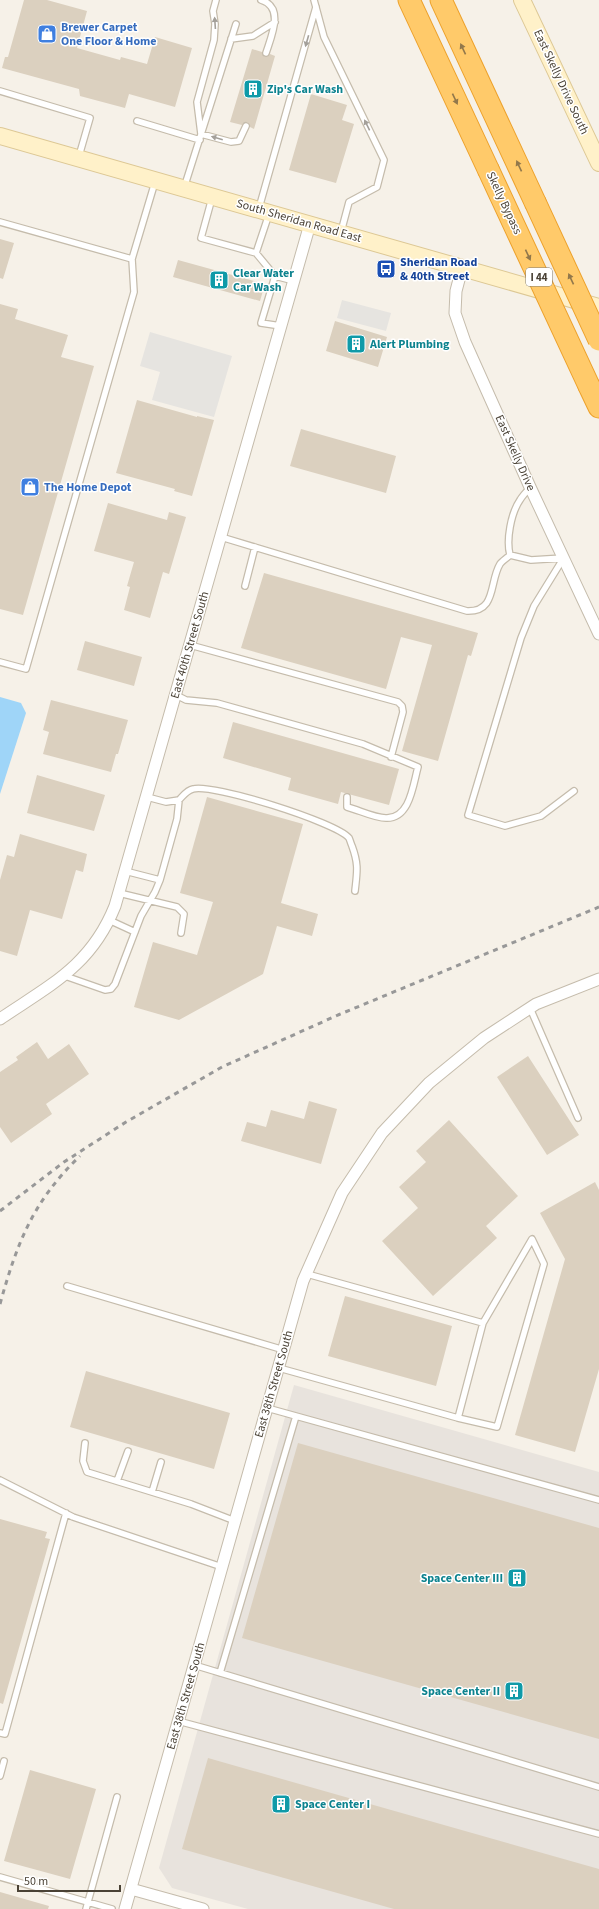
<svg xmlns="http://www.w3.org/2000/svg" width="599" height="1909" font-family="'Source Sans 3',sans-serif">
	<rect width="100%" height="100%" fill="#f6f1e8"/>
	<path fill="#e8e3dd" d="M294,1385L599,1472V1909H248L172,1888L159,1868Z"/>
	<path fill="#e6e4e0" d="M342,300L391,313L386,331L337,318Z
		M150,332L232,356L214,417L152,400L160,372L140,366Z"/>
	<path fill="#9fd5f8" d="M0,697L21,703L26,713L0,794Z"/>
	<path fill="#dbd0bf" d="M24,0H47L87,11L77,48L120,60L121,57L147,64L155,37L192,48L175,107L129,94L125,108L80,96L79,89L2,68L5,57H8Z
		M252,49L262,52L265,57L270,54L275,56L254,129L250,127L247,122L242,125L230,122Z
		M311,94L347,105L342,120L354,124L336,183L289,170Z
		M0,239L14,243L3,279L0,278Z
		M178,260L265,284L260,301L173,277Z
		M0,304L18,309L15,319L68,335L61,357L94,366L23,615L0,609Z
		M335,321L387,337L378,367L326,351Z
		M137,400L197,417V416L214,420L192,496L174,491L175,489L116,473Z
		M301,429L396,456L386,493L290,466Z
		M108,503L167,520L169,512L186,517L169,574L163,572L150,618L124,610L130,587L127,586L134,562L94,551Z
		M264,573L478,633L471,656L468,655L438,761L402,751L432,645L401,637L386,689L241,648Z
		M85,641L142,657L134,686L77,670Z
		M51,700L128,720L118,754H116L111,772L43,754L49,732L43,730Z
		M233,722L399,769L389,805L341,792L338,804L288,790L291,778L223,758Z
		M37,775L105,795L94,831L27,813Z
		M207,797L303,824L281,903L318,914L312,936L277,926L263,974L179,1020L134,1007L153,942L197,955L213,902L180,893Z
		M20,834L87,854L83,872L76,870L62,919L30,910L17,956L0,951V880L7,855L14,857Z
		M37,1042L48,1059L69,1044L89,1074L46,1104L52,1114L11,1143L0,1127V1072L18,1060L16,1057Z
		M528,1056L579,1135L547,1155L497,1077Z
		M309,1101L337,1109L321,1164L241,1141L247,1122L266,1127L271,1110L304,1119Z
		M449,1120L518,1196L486,1226L497,1238L433,1296L382,1241L418,1208L399,1187L426,1162L416,1151Z
		M595,1182L599,1190V1369L575,1452L515,1435L565,1259L540,1213Z
		M345,1296L452,1326L436,1386L328,1356Z
		M86,1371L230,1413L214,1469L70,1427Z
		M298,1443L599,1528V1739L242,1638Z
		M0,1519L47,1532L45,1538L50,1539L3,1704L0,1703Z
		M208,1758L599,1869V1909H394L182,1849Z
		M30,1770L96,1789L70,1879L4,1861Z
		M0,1892L49,1906L48,1909H0Z"/>
	<g fill="none" stroke-linecap="round" stroke-linejoin="round">
		<g stroke="#c5bcac" stroke-width="8">
			<path id="lane" d="M216,0L213,11L215,24L214,40L197,102L201,134L231,142L239,141L246,126
				M261,0C285,7 271,37 266,53
				M314,0L324,37L384,160L377,187L349,202L341,232
				M231,39L253,36L275,22
				M0,91L90,118L79,156
				M137,121L200,140
				M184,188L236,24
				M212,198L201,238L256,253L275,276
				M259,208L316,7
				M0,222L132,259
				M256,253L269,214
				M281,326L261,323L275,276L294,281
				M530,488C527,491 523,495 520,500C511,513 506,540 510,555L531,560L563,558
				M221,537L467,611C497,612 489,582 500,564C502,561 507,558 510,555
				M563,559L534,606L521,638L468,815L505,826L541,816L574,791
				M245,586L255,547
				M190,645L398,702L402,706L403,712L391,757
				M0,662L26,669L134,292L132,259L155,182
				M176,695L186,700L217,703L363,744L418,767C413,785 410,819 386,818C374,818 359,810 347,807V797
				M147,797L166,802L179,800C183,796 187,790 193,789C211,783 336,822 349,838C350,840 351,844 352,846C359,865 357,872 355,891
				M125,871L160,880L177,819L179,800
				M119,893L177,907L184,914L181,933
				M109,920L135,932
				M65,976L105,990L111,989L115,984L141,916L155,892L160,880
				M530,1008L578,1118
				M67,1286L284,1350
				M279,1368L458,1418L483,1323L307,1274
				M267,1408L599,1500
				M458,1418L497,1427L544,1264L532,1239L483,1323
				M85,1443L83,1461L87,1472L191,1504L235,1521
				M0,1480L73,1517L222,1567
				M117,1481L128,1451
				M152,1492L161,1462
				M194,1665L599,1787
				M220,1673L296,1416
				M178,1721L599,1834
				M0,1733L5,1734L66,1513
				M0,1776L4,1761
				M0,1877L112,1909
				M86,1909L117,1797"/>
		</g>
		<g stroke="#c5bcac" stroke-width="13">
			<path id="street" d="M462,268L456,291L455,313L465,342L530,487L599,634
				M0,1019C50,985 91,966 115,906L310,224
				M131,1889L203,1909
				M125,1909L303,1281L342,1193L382,1133L429,1083L484,1038L536,1004L599,979"/>
		</g>
		<g stroke="#ddc895" stroke-width="18">
			<path id="secondary" d="M522,0L599,163
				M0,136L599,307"/>
		</g>
		<g stroke="#eda12b" stroke-width="23">
			<path id="highway" d="M409,0L488,169
				M441,0L535,202
				M589,386L599,407"/>
		</g>
		<use href="#lane" stroke="#fff" stroke-width="5.5"/>
		<use href="#street" stroke="#fff" stroke-width="11"/>
		<use href="#secondary" stroke="#fff1c9" stroke-width="16"/>
		<use href="#highway" stroke="#ffca6a" stroke-width="21"/>
		<path stroke="#989898" stroke-width="3" stroke-dasharray="5 5" stroke-linecap="butt" d="M0,1211L64,1162L126,1122L222,1067L338,1015L599,907
			M0,1304C17,1243 33,1201 80,1156"/>
		<g stroke="#eda12b" stroke-width="23" stroke-linecap="butt">
			<path id="highway-bridge" d="M488,169L589,386
				M535,202L599,340"/>
		</g>
		<use href="#highway-bridge" stroke="#ffca6a" stroke-width="21"/>
	</g>
	<defs><path id="oneway-solid" d="M-6-.8H1V-3.2L6.5 0L1 3.2V.8H-6Z"/></defs>
	<g fill="#a4a09a">
		<use href="#oneway-solid" transform="translate(215 23) rotate(-94)"/>
		<use href="#oneway-solid" transform="translate(307 41) rotate(106)"/>
		<use href="#oneway-solid" transform="translate(367 125) rotate(-116)"/>
		<use href="#oneway-solid" transform="translate(217 138) rotate(-164)"/>
	</g>
	<g fill="#92784b">
		<use href="#oneway-solid" transform="translate(463 49) rotate(-115)"/>
		<use href="#oneway-solid" transform="translate(455 99) rotate(65)"/>
		<use href="#oneway-solid" transform="translate(519 166) rotate(-115)"/>
		<use href="#oneway-solid" transform="translate(528 255) rotate(65)"/>
		<use href="#oneway-solid" transform="translate(571 279) rotate(-115)"/>
	</g>
	<defs>
		<g id="shop-square" transform="scale(1)"><rect x="-9" y="-9" width="18" height="18" rx="4" fill="#3f7fe0" stroke="#fff"/><path d="M-5-2.5h2.3a2.7 3.5 0 0 1 5.4 0H5L5.5 6h-11ZM-1.5-2.5h3a1.5 2.3 0 0 0-3 0Z" fill="#fff"/></g>
		<g id="building-square" transform="scale(1)"><rect x="-9" y="-9" width="18" height="18" rx="4" fill="#0f9aa8" stroke="#fff"/><path d="M-4-6H4V6H1V3H-1V6H-4ZM-2.5-4.3h1.7v1.8h-1.7ZM.8-4.3h1.7v1.8H.8ZM-2.5-1h1.7V.8h-1.7ZM.8-1h1.7V.8H.8Z" fill="#fff"/></g>
		<g id="bus-square" transform="scale(1)"><rect x="-9" y="-9" width="18" height="18" rx="4" fill="#1a4fb4" stroke="#fff"/><path d="M-5-6H5V4H4V6H2V4H-2V6H-4V4H-5ZM-3.5-4V0h7V-4ZM-3.5 1.2v1.5H-2V1.2ZM2 1.2v1.5H3.5V1.2Z" fill="#fff"/></g>
	</defs>
	<g fill-rule="evenodd">
		<use href="#shop-square" x="47" y="34"/>
		<use href="#building-square" x="253" y="89"/>
		<use href="#bus-square" x="386" y="269"/>
		<use href="#building-square" x="219" y="280"/>
		<use href="#building-square" x="356" y="344"/>
		<use href="#shop-square" x="30" y="487"/>
		<use href="#building-square" x="517" y="1578"/>
		<use href="#building-square" x="514" y="1691"/>
		<use href="#building-square" x="281" y="1804"/>
	</g>
	<g text-anchor="middle" dominant-baseline="central" stroke-width="3" stroke-linejoin="round" paint-order="stroke">
		<rect fill="#fff" stroke="#807b72" stroke-width="1" x="526" y="268" width="26" height="18" rx="3"/>
		<g font-size="11" font-weight="bold" fill="#4a4236">
			<text x="539" y="277">I 44</text>
		</g>
		<g font-size="12" font-weight="bold" fill="#366cbe" stroke="#fff" text-anchor="start">
			<text x="61" y="27">Brewer Carpet<tspan x="61" dy="14">One Floor &amp; Home</tspan></text>
			<text x="44" y="487">The Home Depot</text>
		</g>
		<g font-size="12" fill="#4a4236" stroke="#fff">
			<text transform="translate(561 82) rotate(65)">East Skelly Drive South</text>
			<text transform="translate(504 203) rotate(65)">Skelly Bypass</text>
			<text transform="translate(299 221) rotate(16)">South Sheridan Road East</text>
			<text transform="translate(515 453) rotate(66)">East Skelly Drive</text>
			<text transform="translate(190 645) rotate(-74)">East 40th Street South</text>
			<text transform="translate(274 1384) rotate(-74)">East 38th Street South</text>
			<text transform="translate(186 1696) rotate(-74)">East 38th Street South</text>
		</g>
		<g font-size="12" font-weight="bold" fill="#0d838f" stroke="#fff" text-anchor="start">
			<text x="267" y="89">Zip's Car Wash</text>
			<text x="233" y="273">Clear Water<tspan x="233" dy="14">Car Wash</tspan></text>
			<text x="370" y="344">Alert Plumbing</text>
			<text x="503" y="1578" text-anchor="end">Space Center III</text>
			<text x="500" y="1691" text-anchor="end">Space Center II</text>
			<text x="295" y="1804">Space Center I</text>
		</g>
		<g font-size="12" font-weight="bold" fill="#164399" stroke="#fff" text-anchor="start">
			<text x="400" y="262">Sheridan Road<tspan x="400" dy="14">&amp; 40th Street</tspan></text>
		</g>
	</g>
	<path d="M18 1885v6h102v-6" fill="none" stroke="#4a4236" stroke-width="2"/>
	<text x="24" y="1885" font-size="12" fill="#4a4236" stroke="#ffffff" stroke-width="3" paint-order="stroke">50 m</text>
</svg>
